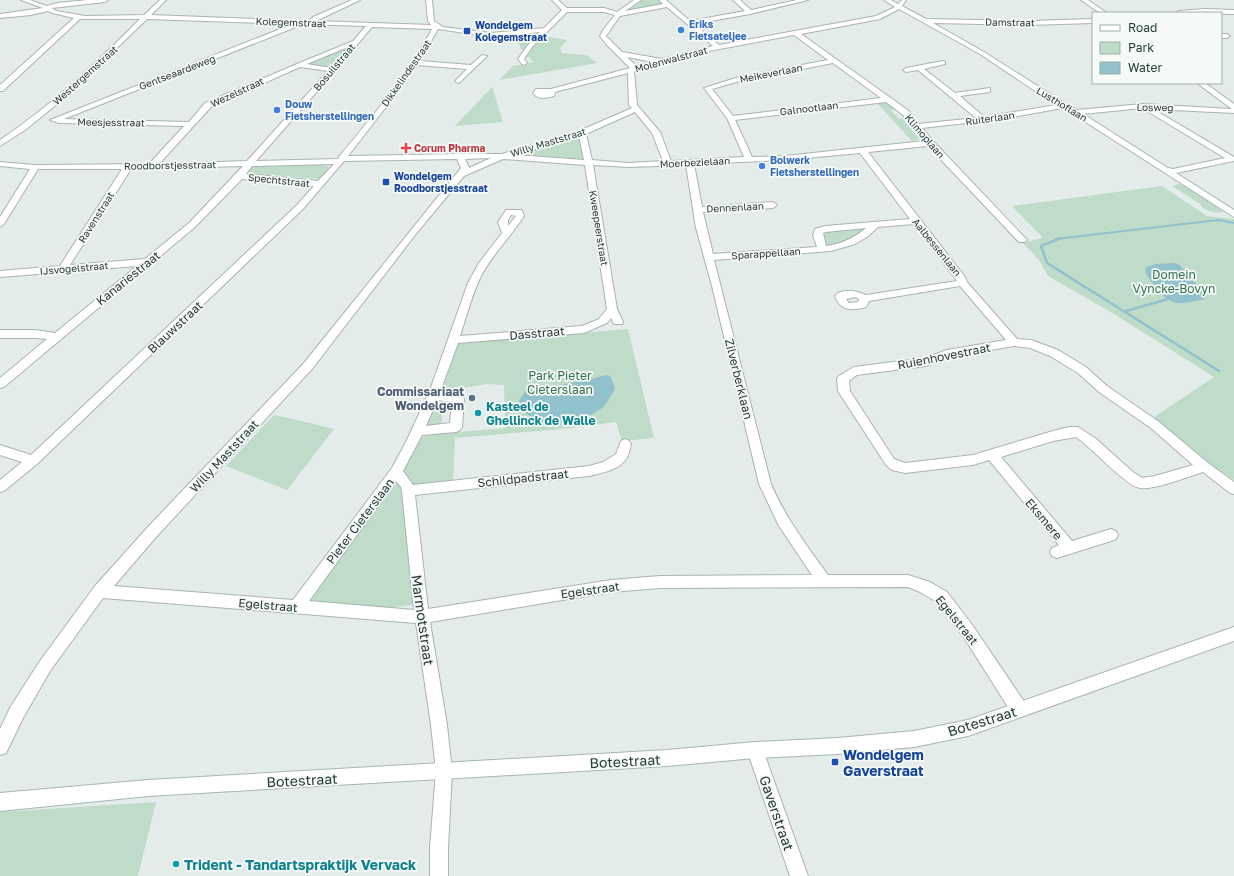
<svg xmlns="http://www.w3.org/2000/svg" width="1234" height="876" font-family="'Golos Text',sans-serif">
	<rect width="100%" height="100%" fill="#e4ece9"/>
	<path fill="#bfdcc8" d="M640,0H660L663,4L622,12Z
		M538,32L540,33L524,50H521C520,40 509,37 501,34Z
		M542,36L567,40L560,48L562,53L586,55L597,63L499,80L513,66L533,62L529,57L525,58L532,47Z
		M347,47L331,67L305,64Z
		M492,87L503,122L455,126Z
		M877,103H886L896,109L891,110L899,119L905,118L921,139L912,141Z
		M578,136L583,160L512,156Z
		M322,164L329,167L320,179L255,174L250,173L249,171L251,167L258,165Z
		M1178,184L1184,185L1224,212C1215,214 1205,211 1200,204L1172,186Z
		M1162,186L1207,216L1234,219V480L1204,460L1154,417L1214,377L1114,314L1048,276L1039,260L1023,243L1042,238V237L1012,206Z
		M865,228V230C855,238 837,249 824,244L820,234L823,232Z
		M628,329L654,438L622,441L616,422L563,429L455,438L453,481L405,487L413,603L411,605L389,608L314,602L310,597L418,439L427,435L505,428L504,385L486,384L452,390L441,389L455,346L462,343Z
		M437,400L443,402L442,421L436,427H424Z
		M274,415L306,422L334,429L287,490L226,466Z
		M156,802L138,876H0V812Z"/>
	<path fill="#91c1cd" d="M1173,263L1180,265L1193,281L1205,290L1206,297L1203,300C1195,300 1189,303 1181,303C1166,305 1150,282 1145,271L1146,267L1156,264Z
		M606,375L611,377L615,389L604,407L587,417L565,423H541L520,410L519,400L525,392L535,387L555,386L588,380Z"/>
	<g fill="none" stroke-linecap="round" stroke-linejoin="round">
		<path stroke="#91c1cd" stroke-width="2" d="M1056,239L1218,220L1234,223"/>
		<path stroke="#91c1cd" stroke-width="2.5" d="M1061,238L1041,246L1047,263L1219,371
			M1126,311L1168,299"/>
		<g stroke="#a7b4b0" stroke-width="2">
			<path id="street" d="M21,0H30L47,6L57,3L88,0H108L105,2L52,8L56,11L85,16L144,15L160,0H166L151,15L309,21L313,17L352,0H360L316,21L431,25L428,21L426,0H432L434,21L443,27L491,33L544,28L562,10L552,0H558L567,8H604L617,12L634,0H641L625,11L663,4L659,0H666L690,21L745,11L733,0H740L751,10L797,0H808L750,14L694,24L719,45L876,16L895,7L884,0H891L898,4L902,0H906L902,6L926,19L1030,21L1093,19V23L1030,25L933,23L984,52L1066,104L1077,110L1143,104L1232,109L1197,83H1205L1234,104V113L1153,109L1234,157V161L1176,173L1234,210V217L1073,114L1062,108L1002,119L922,128L933,141L1025,238L1027,240L1025,242H1019L928,146L868,152L965,277L967,282L1017,339L1031,340L1058,350L1086,367L1107,386L1159,422L1208,463L1234,482V494L1230,493L1203,472C1187,477 1155,490 1140,488C1127,487 1090,446 1076,437L1053,441L1001,457L1072,541L1111,529L1116,531L1118,535L1116,539L1111,541L1057,558L1052,556L1050,552L1052,548L1059,545L989,460L973,465L905,473L892,470L886,465L838,391L837,379L839,376L854,367L925,358L947,350L1006,340L960,286L869,301L866,307C852,311 840,311 835,296C841,288 858,291 866,295L957,281L914,224L878,227L867,237L855,244L831,251L714,260L771,484C785,517 807,546 828,575H908L930,582L947,592L973,626L1025,703L1027,709L1025,715L1019,717L1013,715L963,636L937,602L920,592L908,587L660,588L611,592L430,622L447,725L452,771L448,848V876H430V848L436,771L431,725L416,623L103,598L50,671L23,718L6,753L0,755V729L11,706L40,661L95,586L147,528L304,363L461,168L457,159L344,161L303,209L37,464L4,491L0,492V480L22,462L0,455V445L31,455L297,205L314,186L242,179L195,227L4,387L0,388V378L47,339L35,338H0V330H35L55,333L137,266L0,277V271L60,266L122,169H38L4,224L0,227V217L30,169L0,166V162L35,165L149,164L184,126L59,123L50,120L293,24L147,19L67,96L25,130L0,146V140C52,105 96,63 140,19H80L3,91H0V85L74,18L52,13L48,11L31,15L0,18V14L43,8ZM667,7L713,46L662,59L622,52L606,36L620,16ZM899,9L980,54L1056,105L984,117L960,96L990,92V88L955,93L924,69L945,64V62L943,61L906,68L903,70L906,72L918,70L976,118L918,124L909,111L801,34L880,19ZM567,12H604L615,15L603,30L600,36L607,45L630,68L551,89H536L533,93C538,100 546,98 554,96L555,92L628,73L629,105L632,108L579,131L502,154H460L348,156L400,89L417,65L467,69L455,81L458,83L460,82L487,56L482,55L471,65L420,61L438,29L491,37L540,32L528,45L518,59L522,64L524,65L527,63L524,59L532,47ZM299,24L366,26L353,41L297,64L205,103L189,122L64,119L296,27ZM372,27L432,29C408,76 372,116 339,157L338,159L256,161L335,71ZM794,35L828,60L739,77L704,88L727,118L744,157L671,161L660,132L637,105L634,71L709,51ZM348,47L331,68L307,64ZM627,57L653,62L636,66ZM833,63L881,98L733,116L712,89L740,81ZM300,67L328,71L247,161L159,164L211,107ZM886,102L903,115L924,141L785,156L752,157L735,120ZM1142,108L1225,158L1173,169L1168,168L1083,114ZM635,112L652,133L663,161L629,163L592,160L586,134ZM579,136L584,160L516,155ZM860,153L910,219L825,226L815,229L813,235L817,247L713,254L703,212L773,208L777,205L773,202L702,207L694,164L785,160ZM491,158L469,168L465,159ZM503,159L585,165L607,309L599,319L582,326L460,336C467,315 472,294 482,274C494,253 511,236 524,216L522,210H506L498,222L502,233L479,263L468,283L430,390L407,440L392,468L293,600L114,586L157,536L312,369L415,235L464,176ZM334,164L318,181L246,174L252,166ZM593,165L629,167L686,165L696,228L712,286L759,484L779,526L812,575L660,576L611,580L428,609L415,495L589,476C601,473 619,470 626,459C629,455 630,449 631,444L629,441L625,439L621,441L616,454L603,462L589,466L413,485L403,471L422,435L456,432L460,430L462,427L464,399L462,396L440,392L458,343L584,333L607,323L611,318L614,324H622L623,322L617,309ZM243,166L189,223L145,259L70,265L131,169ZM511,215L516,216L508,226V220ZM866,228C854,238 842,244 826,246L823,233L826,232ZM856,297L859,299L858,302L849,303L846,299ZM1014,346L1030,348L1050,356L1078,373L1099,392L1151,428L1193,465L1155,476L1142,478L1133,472L1095,438L1078,427H1069L1053,431L973,455L905,463L894,459L850,391L849,381L857,375L926,366L949,357ZM437,400L452,402L450,423L426,426ZM396,481L401,487L402,491L414,610L309,601Z
				M1081,0H1088L1107,13H1100Z
				M1205,9L1234,10V14L1176,13L1179,11Z
				M1221,34H1227L1230,36L1227,38H1221Z
				M755,742L761,744L763,750L808,876H790L747,750L749,744Z"/>
		</g>
		<g stroke="#a3b7b1" stroke-width="2">
			<path id="secondary" d="M1234,627V641L968,736L914,747L838,754L755,758L667,766L148,796L0,811V793L148,780L667,750L755,742L838,738L914,731L968,720Z"/>
		</g>
		<use href="#street" fill="#fff" fill-rule="evenodd"/>
		<use href="#secondary" fill="#fff" fill-rule="evenodd"/>
	</g>
	<g fill="#3f7fe0" stroke="#f5f9f7" stroke-width="1.5">
		<circle cx="681" cy="30" r="4"/>
		<circle cx="277" cy="110" r="4"/>
		<circle cx="762" cy="166" r="4"/>
	</g>
	<g fill="#1a4fb4" stroke="#f5f9f7" stroke-width="1.5">
		<rect x="463" y="27" width="8" height="8" rx="2"/>
		<rect x="382" y="178" width="8" height="8" rx="2"/>
		<rect x="831" y="758" width="8" height="8" rx="2"/>
	</g>
	<path fill="#e0444e" stroke="#f5f9f7" stroke-width="1.5" d="M404 142h4v4h4v4h-4v4h-4v-4h-4v-4h4z"/>
	<circle fill="#5c6f8a" stroke="#f5f9f7" stroke-width="1.5" cx="472" cy="398" r="4"/>
	<g fill="#0f9aa8" stroke="#f5f9f7" stroke-width="1.5">
		<circle cx="478" cy="413" r="4"/>
		<circle cx="176" cy="864" r="4"/>
	</g>
	<g text-anchor="middle" dominant-baseline="central" stroke-width="3.5" stroke-linejoin="round" paint-order="stroke">
		<g font-size="10" fill="#253d37" stroke="#f5f9f7">
			<text transform="translate(291 22) rotate(2)">Kolegemstraat</text>
			<text transform="translate(1010 22) rotate(1)">Damstraat</text>
			<text transform="translate(671 59) rotate(-15)">Molenwalstraat</text>
			<text transform="translate(334 67) rotate(-50)">Bosuilstraat</text>
			<text transform="translate(177 72) rotate(-21)">Gentseaardeweg</text>
			<text transform="translate(406 73) rotate(-55)">Dikkelindestraat</text>
			<text transform="translate(771 73) rotate(-11)">Meikeverlaan</text>
			<text transform="translate(85 75) rotate(-42)">Westergemstraat</text>
			<text transform="translate(237 92) rotate(-25)">Wezelstraat</text>
			<text transform="translate(1062 104) rotate(31)">Lusthoflaan</text>
			<text transform="translate(1155 107) rotate(1)">Losweg</text>
			<text transform="translate(809 108) rotate(-7)">Galnootlaan</text>
			<text transform="translate(990 118) rotate(-8)">Ruiterlaan</text>
			<text transform="translate(111 122) rotate(1)">Meesjesstraat</text>
			<text transform="translate(925 136) rotate(49)">Klimoplaan</text>
			<text transform="translate(548 142) rotate(-17)">Willy Maststraat</text>
			<text transform="translate(695 162) rotate(-3)">Moerbezielaan</text>
			<text transform="translate(170 165) rotate(-1)">Roodborstjesstraat</text>
			<text transform="translate(279 180) rotate(6)">Spechtstraat</text>
			<text transform="translate(735 207) rotate(-3)">Dennenlaan</text>
			<text transform="translate(96 217) rotate(-58)">Ravenstraat</text>
			<text transform="translate(599 228) rotate(81)">Kweepeerstraat</text>
			<text transform="translate(937 247) rotate(51)">Aalbessenlaan</text>
			<text transform="translate(766 253) rotate(-4)">Sparappellaan</text>
			<text transform="translate(74 268) rotate(-5)">IJsvogelstraat</text>
		</g>
		<g font-size="10" font-weight="bold" fill="#366cbe" stroke="#f5f9f7" text-anchor="start">
			<text x="689" y="24">Eriks<tspan x="689" dy="12">Fietsateljee</tspan></text>
			<text x="285" y="104">Douw<tspan x="285" dy="12">Fietsherstellingen</tspan></text>
			<text x="770" y="160">Bolwerk<tspan x="770" dy="12">Fietsherstellingen</tspan></text>
		</g>
		<g font-size="10" font-weight="bold" fill="#164399" stroke="#f5f9f7" text-anchor="start">
			<text x="475" y="25">Wondelgem<tspan x="475" dy="12">Kolegemstraat</tspan></text>
			<text x="394" y="176">Wondelgem<tspan x="394" dy="12">Roodborstjesstraat</tspan></text>
		</g>
		<g font-size="10" font-weight="bold" fill="#be3a42" stroke="#f5f9f7" text-anchor="start">
			<text x="414" y="148">Corum Pharma</text>
		</g>
		<g font-size="12" fill="#32714d" stroke="#f5f9f7">
			<text x="1174" y="274">Domein<tspan x="1174" dy="14">Vyncke-Bovyn</tspan></text>
			<text x="560" y="375">Park Pieter<tspan x="560" dy="14">Cieterslaan</tspan></text>
		</g>
		<g font-size="12" fill="#253d37" stroke="#f5f9f7">
			<text transform="translate(128 278) rotate(-39)">Kanariestraat</text>
			<text transform="translate(175 327) rotate(-43)">Blauwstraat</text>
			<text transform="translate(537 333) rotate(-5)">Dasstraat</text>
			<text transform="translate(944 356) rotate(-11)">Ruienhovestraat</text>
			<text transform="translate(739 379) rotate(76)">Zilverberklaan</text>
			<text transform="translate(224 456) rotate(-47)">Willy Maststraat</text>
			<text transform="translate(523 478) rotate(-6)">Schildpadstraat</text>
			<text transform="translate(1044 519) rotate(50)">Eksmere</text>
			<text transform="translate(360 521) rotate(-53)">Pieter Cieterslaan</text>
			<text transform="translate(590 590) rotate(-8)">Egelstraat</text>
			<text transform="translate(268 605) rotate(5)">Egelstraat</text>
			<text transform="translate(957 620) rotate(51)">Egelstraat</text>
		</g>
		<g font-size="12" font-weight="bold" fill="#4e5e75" stroke="#f5f9f7" text-anchor="end">
			<text x="464" y="391">Commissariaat<tspan x="464" dy="14">Wondelgem</tspan></text>
		</g>
		<g font-size="12" font-weight="bold" fill="#0d838f" stroke="#f5f9f7" text-anchor="start">
			<text x="486" y="406">Kasteel de<tspan x="486" dy="14">Ghellinck de Walle</tspan></text>
		</g>
		<g font-size="14" fill="#253d37" stroke="#f5f9f7">
			<text transform="translate(423 620) rotate(82)">Marmotstraat</text>
			<text transform="translate(982 721) rotate(-17)">Botestraat</text>
			<text transform="translate(625 761) rotate(-3)">Botestraat</text>
			<text transform="translate(302 780) rotate(-3)">Botestraat</text>
			<text transform="translate(777 813) rotate(71)">Gaverstraat</text>
		</g>
		<g font-size="14" font-weight="bold" fill="#164399" stroke="#f5f9f7" text-anchor="start">
			<text x="843" y="754">Wondelgem<tspan x="843" dy="16">Gaverstraat</tspan></text>
		</g>
		<g font-size="14" font-weight="bold" fill="#0d838f" stroke="#f5f9f7" text-anchor="start">
			<text x="184" y="864">Trident - Tandartspraktijk Vervack</text>
		</g>
	</g>
	<rect x="1092" y="12" width="130" height="72" fill="#f5f9f7" stroke="#a2aeaa"/>
	<rect x="1100" y="25" width="20" height="6" fill="#ffffff" stroke="#a2aeaa"/>
	<text x="1128" y="32" font-size="12" fill="#253d37">Road</text>
	<rect x="1100" y="42" width="20" height="12" fill="#bfdcc8" stroke="#a2aeaa"/>
	<text x="1128" y="52" font-size="12" fill="#253d37">Park</text>
	<rect x="1100" y="62" width="20" height="12" fill="#91c1cd" stroke="#a2aeaa"/>
	<text x="1128" y="72" font-size="12" fill="#253d37">Water</text>
</svg>
